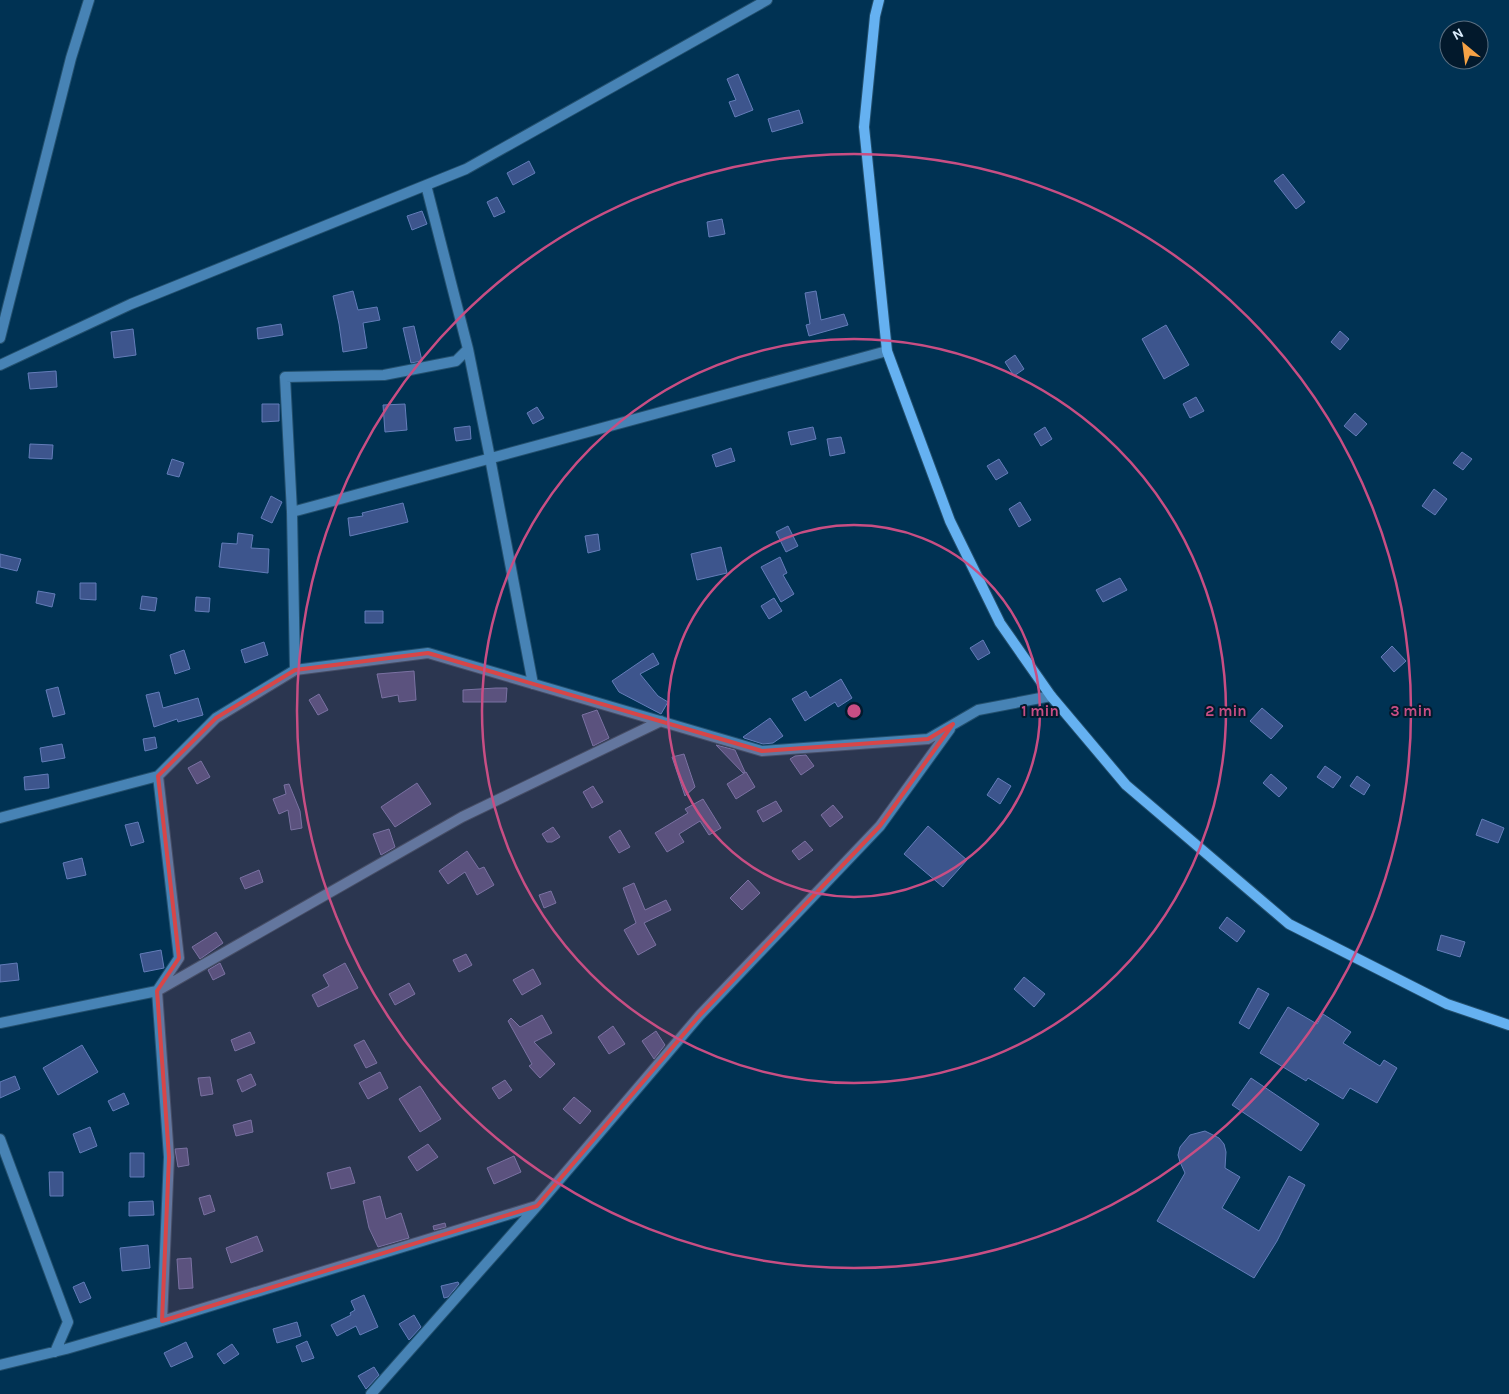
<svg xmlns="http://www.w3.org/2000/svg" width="1509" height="1394" font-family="Karla,sans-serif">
	<rect width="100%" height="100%" fill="#003253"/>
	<path fill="#3d558d" stroke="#637db9" d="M738,74L753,110L735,117L729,102L736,100L727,79Z
		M799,110L803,123L772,132L768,119Z
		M529,161L535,173L513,185L507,173Z
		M1283,174L1305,202L1296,209L1274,181Z
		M497,197L505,212L494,217L487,202Z
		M422,211L427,224L412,230L407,216Z
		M722,219L725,234L709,237L707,222Z
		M353,291L358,310L377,307L380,320L363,323L367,348L343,352L339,324L333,296Z
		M816,291L821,320L844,314L848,325L809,336L806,325L810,324L805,293Z
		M281,324L283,335L258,339L257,328Z
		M1166,325L1189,365L1164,379L1142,339Z
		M414,326L422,361L411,363L403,328Z
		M133,329L136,355L114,358L111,332Z
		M1340,331L1349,339L1340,350L1331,342Z
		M1015,355L1024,369L1014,376L1005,362Z
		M56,371L57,387L30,389L28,373Z
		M1196,397L1204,411L1190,418L1183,404Z
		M262,404H279V421L262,422Z
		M405,404L407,430L385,432L383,405Z
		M537,407L544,418L533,424L527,413Z
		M1355,413L1367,424L1356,436L1344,426Z
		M470,426L471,439L456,441L454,428Z
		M813,427L816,439L791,445L788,432Z
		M1045,427L1052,439L1041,446L1034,434Z
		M841,437L845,453L830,456L827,439Z
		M30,444L53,445L52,459L29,458Z
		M731,448L735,461L716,467L712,455Z
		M1462,452L1472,459L1463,470L1453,463Z
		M172,459L184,463L179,477L167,474Z
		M999,459L1008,473L996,480L987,466Z
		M1434,489L1447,499L1435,515L1422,506Z
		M271,496L282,502L272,523L261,518Z
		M1020,502L1031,520L1019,527L1009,509Z
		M403,503L408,522L350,536L348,518L363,516L362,513Z
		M788,526L798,546L786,552L776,532Z
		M238,533L253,535L251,548L269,549L268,573L219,567L222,543L237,544Z
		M598,534L600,550L588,553L585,536Z
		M721,547L727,573L697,580L691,554Z
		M0,554L21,559L17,571L0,567Z
		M780,557L787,573L783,575L794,594L781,602L761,567Z
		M1120,578L1127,590L1103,602L1096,590Z
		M80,583H96V600L80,599Z
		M38,591L55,594L52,607L36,603Z
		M142,596L157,598L155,611L140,609Z
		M196,597L210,598L209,612L195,611Z
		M774,598L782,611L769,619L761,606Z
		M365,611H383V623H365Z
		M983,640L990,653L978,660L970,648Z
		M264,642L268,655L245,663L241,650Z
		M1392,646L1406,661L1394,672L1381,657Z
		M184,650L190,669L175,674L170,655Z
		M653,653L659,664L640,674L658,696L668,702L661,714L619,692L612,681Z
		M414,671L416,700L399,702L398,695L382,698L377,674Z
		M841,679L852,698L838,707L835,702L805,721L792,699L806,691L810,698Z
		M58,687L65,714L53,717L46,690Z
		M496,688H507L506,702H463V690Z
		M159,692L163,708L198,698L203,715L178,722L177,719L154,727L146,695Z
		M319,694L328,710L318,715L309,700Z
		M1262,708L1283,726L1271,739L1250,721Z
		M597,710L609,738L593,746L582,715Z
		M770,718L783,736L773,743L763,744L744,738L743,737Z
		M155,737L157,748L145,751L143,739Z
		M62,744L65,758L42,762L40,748Z
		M716,745L735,750L745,772L743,773Z
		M684,754L695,787L685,796L672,757Z
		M806,755L814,766L801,775L790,759L795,756Z
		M201,761L210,777L197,784L188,768Z
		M1325,766L1341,777L1333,788L1317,777Z
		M746,772L755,787L736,799L727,784Z
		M48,774L49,788L25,790L24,777Z
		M1271,774L1287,788L1279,797L1263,783Z
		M1357,776L1370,785L1364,795L1350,786Z
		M998,778L1011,786L1000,804L987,795Z
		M417,783L431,804L395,827L381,807Z
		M289,784L300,811L302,828L291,830L288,810L279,814L273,799L286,794L284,785Z
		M593,786L603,802L592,808L583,792Z
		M703,799L721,828L709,835L700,821L679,834L684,842L667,852L655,833L688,813L685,809Z
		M776,801L782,811L763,822L757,811Z
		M833,805L843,817L830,827L821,815Z
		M1482,819L1504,828L1498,843L1476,835Z
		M138,822L144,842L131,846L125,825Z
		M928,826L967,860L943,887L904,854Z
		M553,827L560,837L552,842H547L542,834Z
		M389,829L395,847L381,855L373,834Z
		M620,830L630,847L619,853L609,837Z
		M805,841L813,850L799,860L792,851Z
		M467,851L479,869L484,867L494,885L477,895L465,872L448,884L439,871Z
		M82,858L86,875L67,879L63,863Z
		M259,870L263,882L245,889L240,878Z
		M748,880L760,893L742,910L730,898Z
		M634,883L645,910L666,900L671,910L644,923L656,945L638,955L624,930L636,923L623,888Z
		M551,891L556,903L544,908L539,895Z
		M1227,917L1245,931L1237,942L1219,928Z
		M216,932L223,943L200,959L192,947Z
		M1441,935L1465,942L1460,957L1437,950Z
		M161,950L164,968L144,972L140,954Z
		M466,954L472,965L459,972L453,960Z
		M17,963L19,980L0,982V965Z
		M220,963L225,974L213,980L208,970Z
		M345,963L358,988L318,1007L312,995L329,986L323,975Z
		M533,969L541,984L522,995L513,980Z
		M1024,977L1045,994L1034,1007L1014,989Z
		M409,983L415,994L395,1005L389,994Z
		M1258,988L1269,994L1249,1029L1239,1023Z
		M1288,1007L1317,1024L1323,1014L1351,1032L1343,1043L1380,1066L1384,1060L1397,1068L1377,1103L1350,1088L1343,1099L1308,1078L1306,1081L1260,1053Z
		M542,1015L552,1033L534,1042L555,1064L540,1078L529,1066L532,1064L508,1021L511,1018L520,1027Z
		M613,1026L625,1044L609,1054L598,1037Z
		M656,1031L665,1045L654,1059L642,1041Z
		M250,1032L255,1043L235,1051L231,1040Z
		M364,1040L377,1063L366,1068L354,1045Z
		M82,1045L98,1072L58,1095L43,1068Z
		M380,1072L388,1088L368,1099L359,1083Z
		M251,1074L256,1085L242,1092L237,1080Z
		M15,1076L20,1089L0,1098V1082Z
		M210,1077L213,1094L201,1096L198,1078Z
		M1251,1078L1319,1124L1301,1151L1232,1105Z
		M505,1080L512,1090L499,1099L492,1088Z
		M420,1086L441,1119L420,1132L399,1099Z
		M124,1093L129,1104L113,1111L108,1101Z
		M574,1097L591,1111L580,1124L563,1109Z
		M251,1120L253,1132L236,1136L233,1125Z
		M90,1127L97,1146L80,1153L73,1134Z
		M1205,1131L1219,1138L1224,1144L1226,1152L1225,1168L1240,1177L1222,1208L1259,1231L1289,1176L1305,1185L1277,1241L1254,1278L1157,1221L1185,1173L1180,1162L1178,1155L1180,1147L1190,1135Z
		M428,1144L438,1157L417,1171L408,1157Z
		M187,1148L189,1165L178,1167L175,1149Z
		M130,1153H144V1177H130Z
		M514,1156L521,1172L494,1184L487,1168Z
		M350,1167L355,1183L331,1189L327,1173Z
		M49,1172H63V1196H50Z
		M210,1195L215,1211L204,1215L199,1198Z
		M380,1196L386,1219L401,1213L409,1238L378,1247L369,1228L363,1201Z
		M153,1201L154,1215L129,1216V1202Z
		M445,1223L446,1227L434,1230L433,1226Z
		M257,1236L263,1251L231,1263L226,1248Z
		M148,1245L150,1268L122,1271L120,1248Z
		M191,1258L193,1288L179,1289L177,1259Z
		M84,1282L91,1298L80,1303L73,1287Z
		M458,1282L459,1284L448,1297L444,1298L441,1286Z
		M364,1295L378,1327L360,1335L356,1326L337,1336L331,1325L351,1315L350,1313L355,1310L351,1301Z
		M414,1315L421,1327L409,1340L399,1324Z
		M297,1322L301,1336L277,1343L273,1329Z
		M307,1341L314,1358L302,1362L296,1346Z
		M186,1342L193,1357L171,1367L164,1353Z
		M232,1344L239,1354L224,1364L217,1354Z
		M374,1367L379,1375L366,1389L358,1376Z"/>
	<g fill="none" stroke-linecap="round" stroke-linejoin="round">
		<g stroke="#23506e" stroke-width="12">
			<path id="minor" d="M426,185L468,349L490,458L533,684
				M0,338L71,58L89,0
				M0,365L131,304L466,169L767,0
				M292,512L887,351
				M295,670L292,512L285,377L384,375L456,361L468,349
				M158,776L179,958L157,991L169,1157L162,1321
				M0,818L158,776L216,718L295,670L428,653L762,751L928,739L978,710L1051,696
				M0,1023L157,991L462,817L661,721
				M0,1139L68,1322L55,1352
				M0,1365L66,1349L162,1321L536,1206
				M371,1394L537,1206L700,1015L880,826L950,729"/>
		</g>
		<g stroke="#23506e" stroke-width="12">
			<path id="secondary" d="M879,0L875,16L864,127L887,351L950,521L1000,623L1051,696L1126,785L1289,924L1447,1004L1509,1025"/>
		</g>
		<use href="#minor" stroke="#4783b5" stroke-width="10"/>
		<use href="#secondary" stroke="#65b1f1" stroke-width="10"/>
	</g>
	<path fill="#d74648" fill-opacity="0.2" stroke="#d74648" stroke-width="4" stroke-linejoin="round" d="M428,653L762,751L928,739L953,724L880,826L700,1015L537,1206L162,1321L169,1157L157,991L179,958L158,776L216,718L295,670Z"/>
	<g fill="none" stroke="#c84e84" stroke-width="2.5">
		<circle cx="854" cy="711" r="186"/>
		<circle cx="854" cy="711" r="372"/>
		<circle cx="854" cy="711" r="557"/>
	</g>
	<circle cx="854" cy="711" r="8" fill="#c84e84" stroke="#02192c" stroke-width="2.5"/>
	<g font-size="15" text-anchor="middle" font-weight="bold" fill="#c84e84" stroke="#02192c" stroke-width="4" stroke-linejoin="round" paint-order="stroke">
		<text x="1040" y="716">1 min</text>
		<text x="1226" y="716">2 min</text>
		<text x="1411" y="716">3 min</text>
	</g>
	<g transform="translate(1464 45) rotate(331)"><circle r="24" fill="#02192c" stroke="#596e80"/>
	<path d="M0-4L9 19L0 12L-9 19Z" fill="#f5a246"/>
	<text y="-8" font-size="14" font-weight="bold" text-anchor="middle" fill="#dceefe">N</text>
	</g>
</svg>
